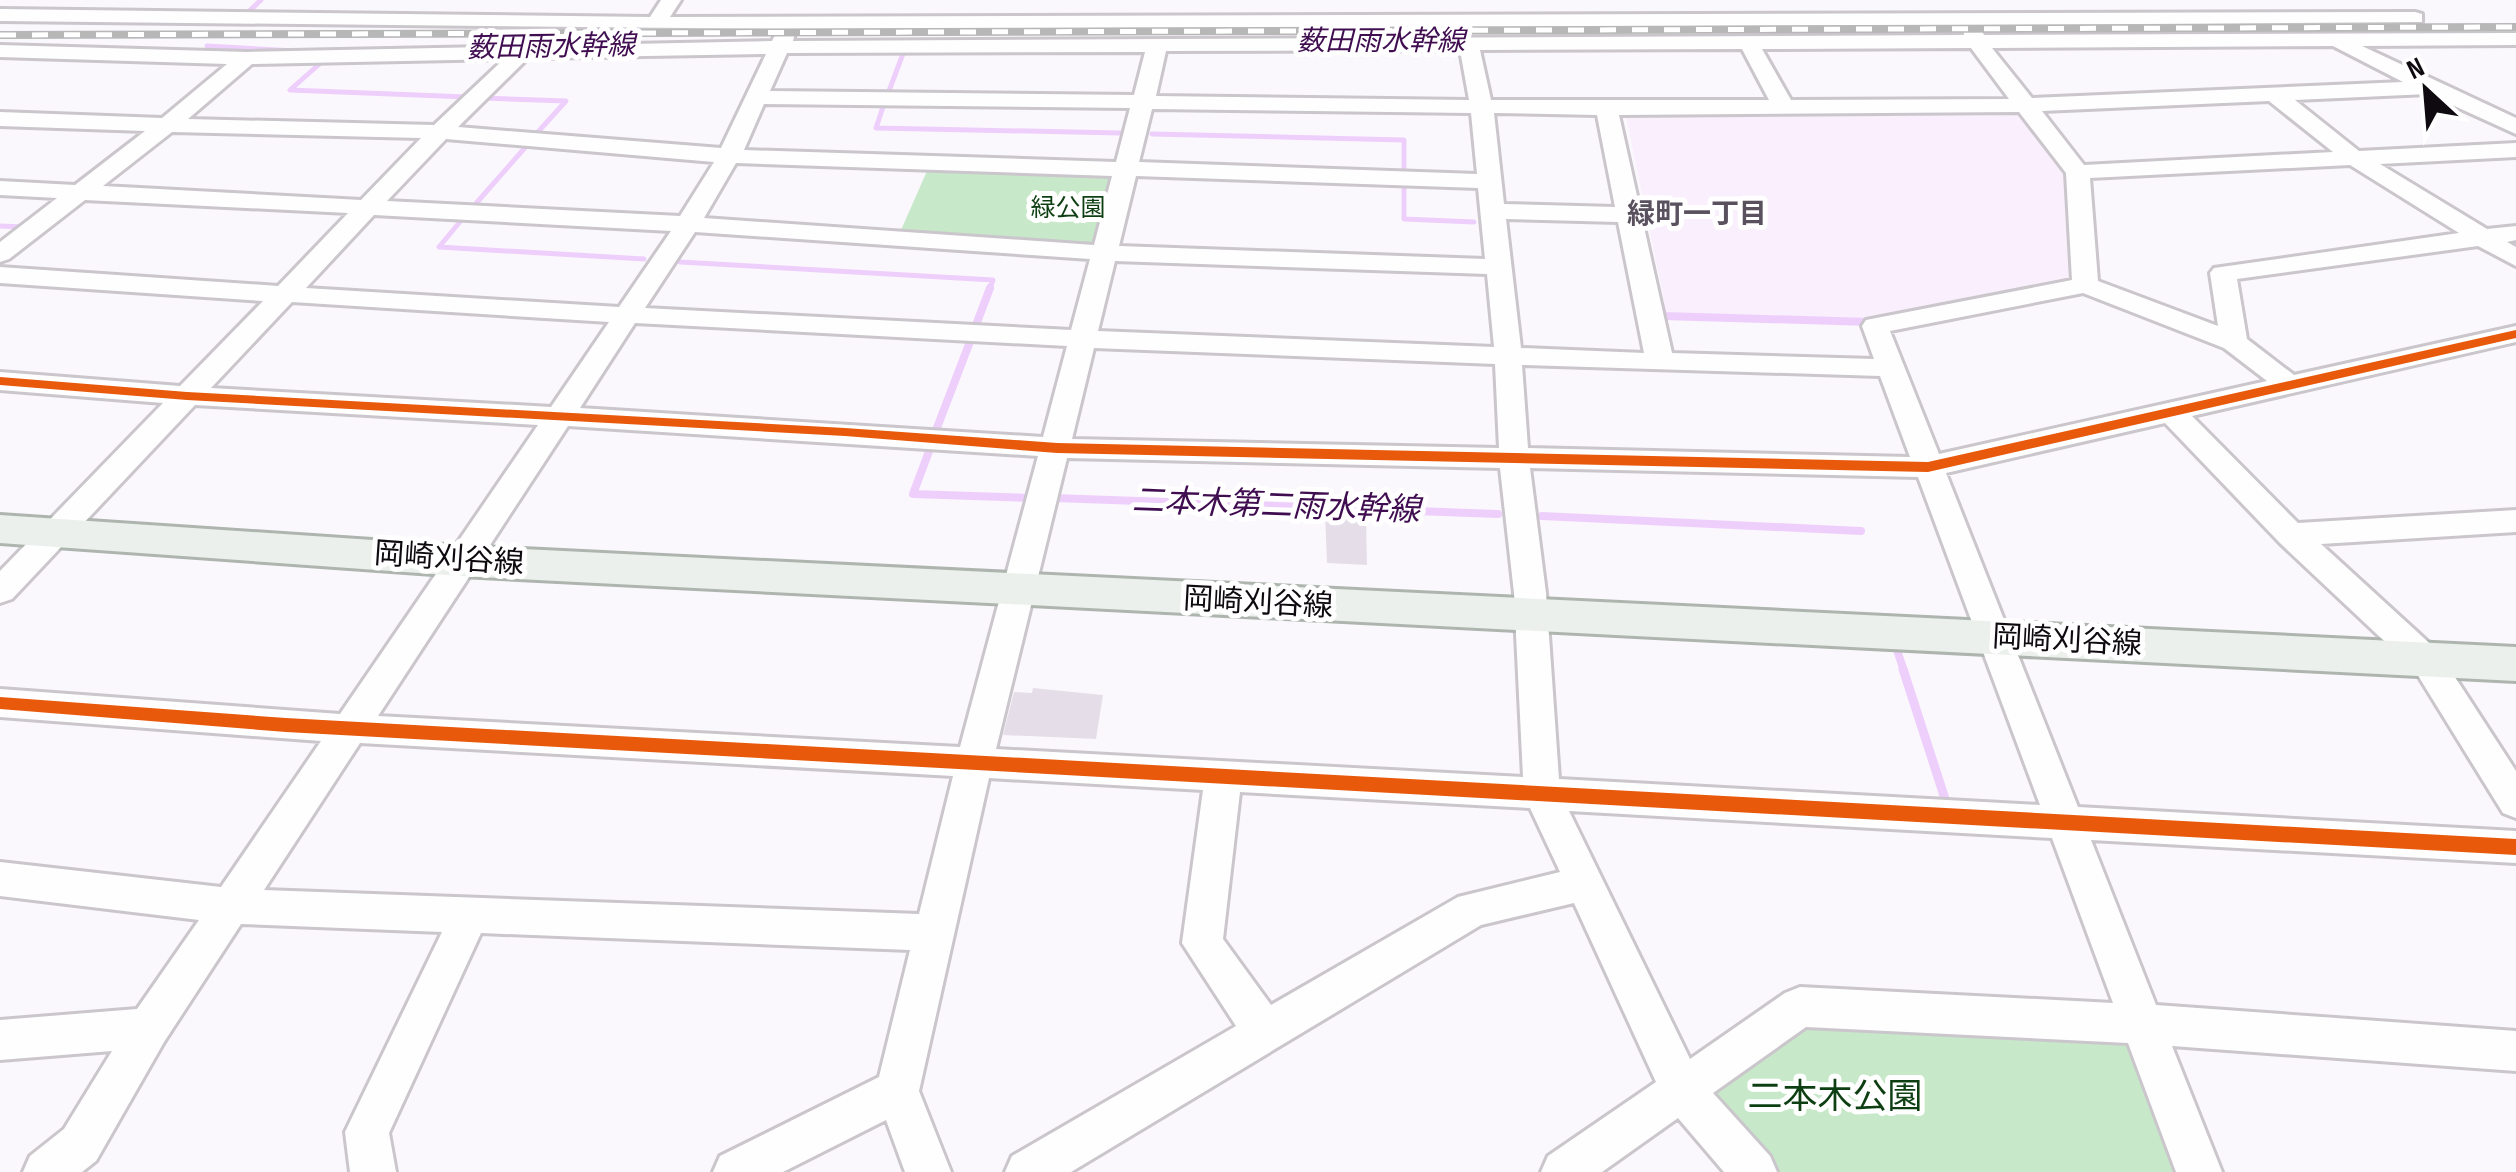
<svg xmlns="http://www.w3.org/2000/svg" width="2516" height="1172" font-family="'Sofia Sans Condensed','Noto Sans JP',sans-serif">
	<rect width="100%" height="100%" fill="#fbf8fd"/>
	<path fill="#f9effd" d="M2018,110L2068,181L2078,278L1867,319L1667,315L1625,111Z"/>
	<path fill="#c8e8ca" d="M935,167L1112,173L1117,177L1098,243L905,234L901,230L927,171Z
		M1806,1020L2117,1038L2136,1050L2179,1172H1775L1714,1101V1087Z"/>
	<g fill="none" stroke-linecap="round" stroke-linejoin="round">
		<path stroke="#eecffc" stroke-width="5" d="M247,13L261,0
			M207,46L332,53
			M474,48L645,44
			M324,60L290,90L467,97
			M889,91L904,51
			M484,98L566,101L537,133
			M883,107L876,128L1120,133
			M1152,134L1404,140V174
			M1404,183V219L1474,222
			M472,208L530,142
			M464,217L439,247L644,259
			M0,226L26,227L23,229
			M680,262L993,280L989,290"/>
		<path stroke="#eecffc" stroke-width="8" d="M1661,307L1663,316L1870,322
			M976,325L990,288
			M935,433L971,339
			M931,446L913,494L1031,498
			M1054,498L1498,514
			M1542,516L1861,531
			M1898,653L1904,671"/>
		<path stroke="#eecffc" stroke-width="9" d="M1903,669L1946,802"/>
	</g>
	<path fill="#e5dee9" d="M1325,514L1366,517L1367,565L1327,563Z
		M1033,688L1103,695L1096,739L1003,735L1014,692L1032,693Z"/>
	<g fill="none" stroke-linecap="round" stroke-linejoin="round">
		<g stroke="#cac6cb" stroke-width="6">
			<path id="minor" d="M661,0H681L670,17L2415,12L2422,14V22L1979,25L1984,35L2516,33V45L2362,46L2516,118V134L2428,94L2295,100L2359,151L2516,143V157L2380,164L2487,229L2516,226V240L2507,242L2516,247V266L2478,246L2237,279L2247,339L2294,375L2516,326V342L2192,416L2298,523L2516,510V532L2321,544L2438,651L2516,771V818L2503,813L2414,669L2280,543L2165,423L1946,473L2078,807L2516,831V863L2091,840L2156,1005L2516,1031V1071L2172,1046L2222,1172H2176L2128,1043L1806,1027L1713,1093L1770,1156L1777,1172H1724L1678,1118L1602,1172H1541L1548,1156L1656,1082L1574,903L1481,925L1071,1172H1005L1012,1156L1236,1026L1182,943L1203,790L989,778L919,1091L951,1172H905L886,1120L783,1172H713L720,1156L879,1077L910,950L481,933L389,1133L396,1172H350L345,1132L442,932L241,924L164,1042L96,1161L82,1172H23L30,1156L64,1129L112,1051L0,1060V1020L137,1009L199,920L0,896V862L221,887L321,741L0,717V689L340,714L538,425L195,405L12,599L0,603V571L163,403L0,390V372L180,386L263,301L0,283V267L278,286L348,213L85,200L9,259L0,262V242L57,198L0,195V181L75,185L145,131L0,126V112L162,118L227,64L0,57V45L247,52L772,41L778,29L0,21V9L650,17ZM1963,25L1964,35L793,41L796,29ZM2333,46L2403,82L2032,98L1992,48ZM1971,48L2009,99L1791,100L1762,49ZM1742,49L1769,100H1491L1480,50ZM1460,50L1469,100L1156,96L1166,51ZM1145,52L1134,95L770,91L787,53ZM766,54L721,148L458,127L528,58ZM504,59L434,125L188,119L252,64ZM2269,101L2333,152L2084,165L2042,111ZM764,104L1130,108L1116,162L744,150ZM1152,109L1471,113L1477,174L1139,162ZM2019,112L2066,173L2072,280L1866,320L1862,326L1874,359L1672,353L1619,115ZM1494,113L1597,115L1615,207L1504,204ZM172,132L421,138L361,200L103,186ZM446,139L714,162L680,216L387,201ZM736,163L1112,176L1094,245L704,218ZM2350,165L2459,233L2214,268L2210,273L2218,326L2098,281L2090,178ZM1136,176L1478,188L1485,259L1119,246ZM374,215L671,231L619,307L306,288ZM1506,219L1618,222L1644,353L1521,348ZM695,232L1090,259L1071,330L645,308ZM1115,261L1487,274L1494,347L1098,331ZM2083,293L2224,348L2267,381L1939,454L1890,331ZM292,302L609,322L551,407L211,388ZM635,323L1067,346L1043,437L580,408ZM1094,348L1495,364L1499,448L1072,439ZM1522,365L1880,376L1910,457L1528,448ZM568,426L1038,456L960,747L378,716ZM1067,458L1500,468L1514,593L1523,777L996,749ZM1530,468L1918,477L2040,805L1559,779L1546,593ZM360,743L953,776L919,914L264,890ZM1240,792L1530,808L1560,872L1458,897L1271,1005L1223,939ZM1569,811L2052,838L2113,1003L1800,987L1785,993L1690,1059Z"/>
		</g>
		<g stroke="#aeb5af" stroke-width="6">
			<path id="major" d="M0,515L461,546L2516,647V681L461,576L0,543Z"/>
		</g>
		<use href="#minor" fill="#fefeff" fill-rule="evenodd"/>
		<use href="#major" fill="#ecf0ec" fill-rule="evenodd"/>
		<g stroke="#b8b7b8" stroke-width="8">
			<path id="rail" d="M0,35L2516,27"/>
		</g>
		<use href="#rail" stroke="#fff" stroke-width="5" stroke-dasharray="16" stroke-linecap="butt"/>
		<g stroke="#fff" stroke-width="6">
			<path id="cycleway" d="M2516,330V338L1928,472L1057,453L845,436L187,400L0,385V377L187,392L845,428L1057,443L1928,462Z
				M0,697L286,718L2516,839V855L286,732L0,709Z"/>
		</g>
		<use href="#cycleway" fill="#e8590c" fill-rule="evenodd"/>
	</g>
	<g text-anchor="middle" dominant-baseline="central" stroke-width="10" stroke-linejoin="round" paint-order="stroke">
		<g font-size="25" fill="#0d3f13" stroke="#fff">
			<text x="1068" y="208">緑公園</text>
		</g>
		<g font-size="28" font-style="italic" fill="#3f0d50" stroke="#fff">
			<text x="1381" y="41">薮田雨水幹線</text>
			<text transform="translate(551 47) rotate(-1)">薮田雨水幹線</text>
		</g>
		<g font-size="28" font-weight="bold" fill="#5a515e" stroke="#fff">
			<text x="1697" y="214">緑町一丁目</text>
		</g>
		<g font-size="30" fill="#0e0a0f" stroke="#fff">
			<text transform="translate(449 559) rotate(4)">岡崎刈谷線</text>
			<text transform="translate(1258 603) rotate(3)">岡崎刈谷線</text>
			<text transform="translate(2067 641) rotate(3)">岡崎刈谷線</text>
		</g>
		<g font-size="32" font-style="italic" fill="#3f0d50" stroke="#fff">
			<text transform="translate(1276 506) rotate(2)">二本木第二雨水幹線</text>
		</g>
		<g font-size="35" fill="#0d3f13" stroke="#fff">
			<text x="1835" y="1097">二本木公園</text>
		</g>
	</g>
	<g transform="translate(2426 90) rotate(334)" stroke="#ffffff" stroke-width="8" paint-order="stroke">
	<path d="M0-8L18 38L0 25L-18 38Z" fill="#0e0a0f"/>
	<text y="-15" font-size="28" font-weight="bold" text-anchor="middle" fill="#0e0a0f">N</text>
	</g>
</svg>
